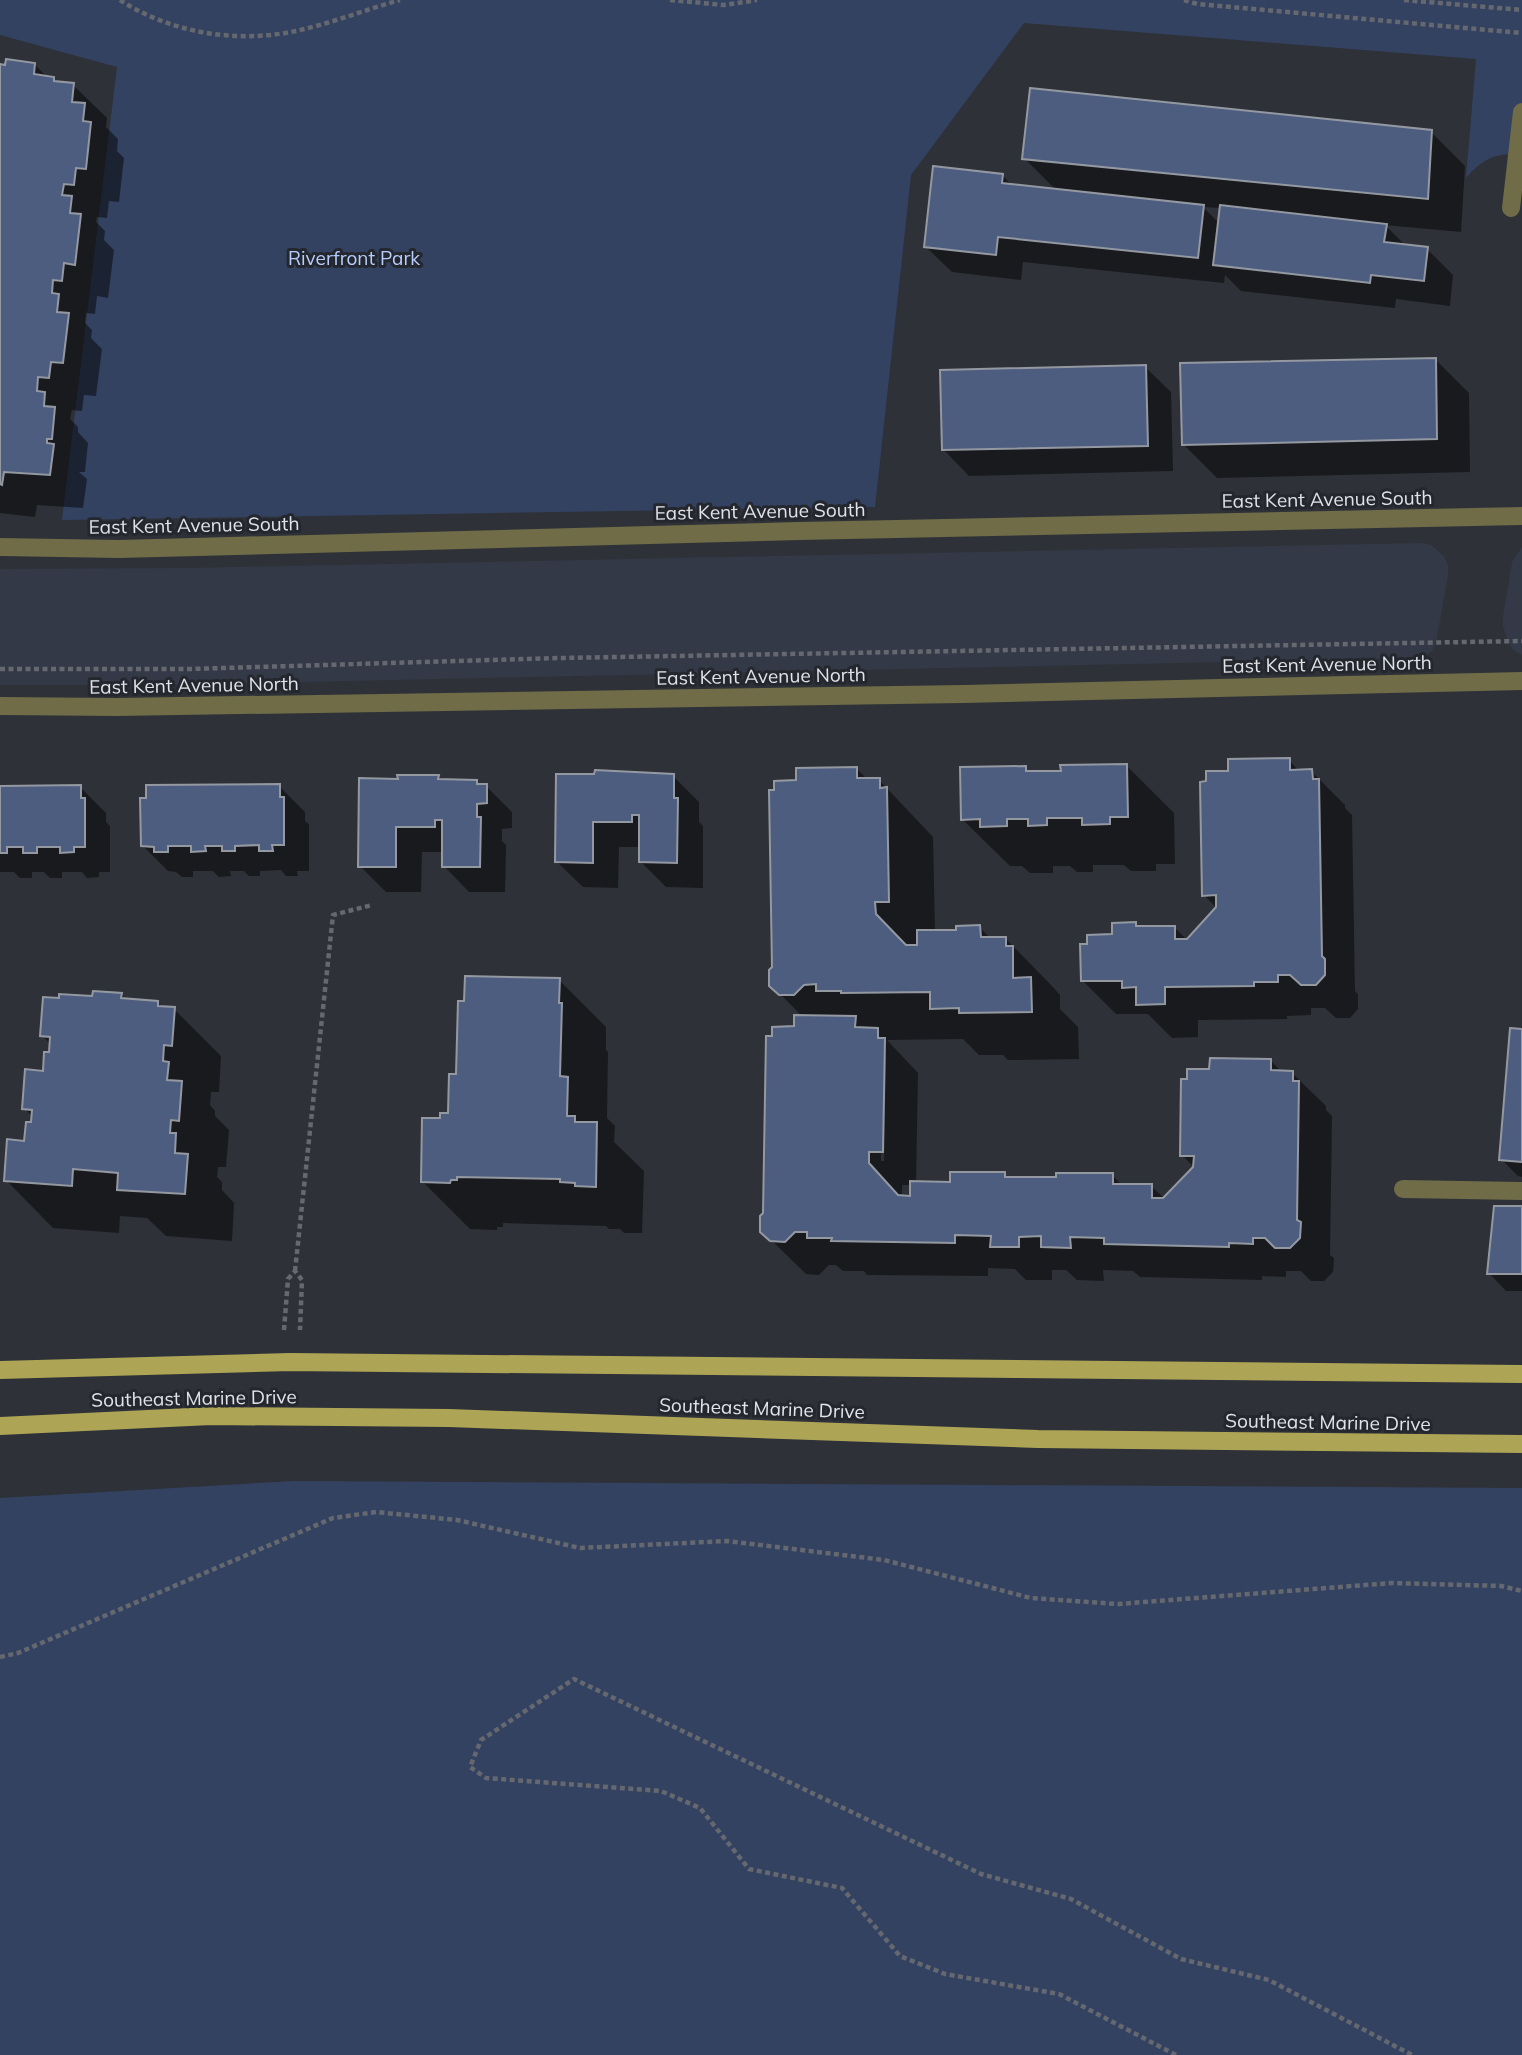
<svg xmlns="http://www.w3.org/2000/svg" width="1522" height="2055" font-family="Mulish,sans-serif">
	<rect width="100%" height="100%" fill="#2e3138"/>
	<path fill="#333946" d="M1421,543L1431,545L1444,556L1448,565V575L1436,643L1432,651L1425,656L1416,658L160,685H0V569L187,568Z
		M1522,547V655L1513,650L1508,641L1503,627V617L1512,562Z"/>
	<path fill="#344261" d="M0,0H1522V156C1498,150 1481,160 1466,178L1476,59L1024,23L911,175L875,507L62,520L117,67L0,35Z
		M294,1481L1522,1488V2055H0V1498Z"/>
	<path fill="#0007" fill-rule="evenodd" d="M34,64L48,78L53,79L58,83L73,85L107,118L106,127L118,139L117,151L124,158L119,202L109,201L107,218L97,217L96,222L105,231L104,240L114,250L108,298L97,296L95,314L86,313L85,323L92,330L91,338L102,349L96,396L84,395L82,411L72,410L70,419L78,427V432L88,443L85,472H79L87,479L83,508L37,505L35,517L0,513V66Z
		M1431,132L1465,166L1461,232L1385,225L1407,247L1427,249L1453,275L1450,306L1396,299L1395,308L1241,291L1225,275L1224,283L1023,262L1021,280L952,272L926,247L1002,175L1013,186L1056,190L1024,158ZM1203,207L1221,208L1219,223Z
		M1435,359L1469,393L1470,472L1217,478L1183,444Z
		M1145,367L1171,392L1173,471L969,476L944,450Z
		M1289,760L1300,772L1311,771L1345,805V808L1352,815L1355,991L1358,994V1009L1350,1018H1336L1325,1008H1311V1015L1287,1016V1019L1198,1020V1037L1172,1038L1148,1014H1116L1083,981L1114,936L1135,924L1139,928L1174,927L1188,941L1217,908L1204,895L1230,773Z
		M1127,766L1174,813L1175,864H1156V871H1131L1124,865H1093V872H1077L1070,866H1053V873H1030L1022,866H1010L962,819L1025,768L1031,773Z
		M857,769L868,780H879L933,837L935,932H958L979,927L991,939L1005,938L1052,986L1060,995V1009L1078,1027L1079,1059L1008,1060L1003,1055H979L963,1039L887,1040L918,1073L916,1183L952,1184L1004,1174L1009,1178L1058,1179L1112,1175L1123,1186H1151L1165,1199L1195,1168L1182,1155L1211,1071L1271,1061L1282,1072L1292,1073L1326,1106V1110L1332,1116L1330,1255L1334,1258L1333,1272L1324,1281H1311L1301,1271H1286V1277L1262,1276V1280L1140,1277L1133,1271L1103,1270L1104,1281L1077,1280L1066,1270H1052V1280H1026L1015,1269L988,1268V1276L867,1275L864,1271H843L836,1265H829L819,1275L806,1274L762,1231L795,1028L803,1017L771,985L798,781ZM883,1052L886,1055L884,1161H881ZM902,1185H912V1197H902Z
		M595,776H673L699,802V822L703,826V888L666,887L641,862V847H619L618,888L583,887L557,862Z
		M438,777L442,781H476L481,786H486L512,812V828L502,829V841L506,845L505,892H469L444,866V852H422L421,892H386L360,866L361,780Z
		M279,786L305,812V821L309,824V871H297L298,876H286L281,870L260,871V876H249L244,871H230L231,876L219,877L213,871H193V877H182L176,872L168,871L143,846Z
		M80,787L106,813V822L110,826V872H99V877L87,878L82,872H62V878H50L44,872H32V878H20L14,872H0V788Z
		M559,980L606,1027V1050L608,1052L607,1118L615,1126L614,1142L644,1171L642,1233H624L620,1229H609L606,1226L503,1223V1227H497V1230L470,1229L423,1182L441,1120L450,1115L458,1076Z
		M121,994L127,1000L158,1003L163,1008L174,1009L221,1056L219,1092H211L210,1105L215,1111V1116L229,1130L226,1167H218L217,1177L222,1182V1190L234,1203L232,1241L166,1236L147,1218L120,1216L119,1233L53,1228L6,1180L26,1143L33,1124V1117L24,1108L44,1072L51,1054V1045L42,1035L94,998Z
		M1522,1031V1177L1518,1176L1501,1159Z
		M1522,1208V1291H1506L1489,1273Z"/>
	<path fill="#4d5d80" stroke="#9498a1" stroke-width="2" d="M6,59L35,63L34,74L54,77V81L74,83L72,102L85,103L83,121L91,122L86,169L76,168L74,185L64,184L62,195L72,196L70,213L81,214L75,265L64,263L62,281L53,280L52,293L59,294L57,312L69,313L63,363L51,362L49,378L38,377L37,391L45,392L44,406L55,407L52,439H47V443L54,444L50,475L4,472L2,485L0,484V64L5,65Z
		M1030,88L1432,130L1428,199L1022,159Z
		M933,166L1003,174L1002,183L1204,205L1198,258L998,237L996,255L924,247Z
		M1220,205L1387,224L1384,242L1428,247L1424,281L1371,275L1370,283L1213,265Z
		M1436,358L1437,439L1182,445L1180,363Z
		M1146,365L1148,446L942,450L940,370Z
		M1290,758V770L1312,769L1313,779H1319L1322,956L1325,959V975L1316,985H1301L1290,975H1278V982H1254V986L1165,987V1004L1136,1005V987L1122,988V981H1081L1080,944H1087V935L1112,934V923L1136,922V926H1175V939H1187L1216,907V895L1202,896L1200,782L1206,781V771H1228V759Z
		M1127,764L1128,817H1110V824L1082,825V818H1047V825L1028,826V819H1007V826L980,827V819L961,820L960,767L1026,766V771H1061L1060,765Z
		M857,767V778H880V788L887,787L889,902H875L876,914L906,945H917V930H956V926L980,925L981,937H1006V946H1013V978L1031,977L1032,1012L959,1013V1008L930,1009V992L841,993V991H816V984L804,985L794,995H779L769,986V970L772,967L769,790H774V781L796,780V768Z
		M595,770L674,774V798H678L677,863L639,862V815H632V822H593V863L555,862L556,774H594Z
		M397,775H439L438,779L477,780V784H487V803L477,804V817H481L480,867H442V820H435V827H396V867H358L359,778L398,779Z
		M280,784V797H284V845H272L273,851H259V845L235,846V851H222V846H205L206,851L191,852V846H168V852H154V847L141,846L140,798H146V785Z
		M81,785V798H85V847H74V852L60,853V847H37V853H23V847H7V853H0V786Z
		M465,976L560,978L559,1003H562L560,1076L568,1077L567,1116H575V1122H597L596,1187L575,1186V1183L560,1182V1179L457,1177V1180H451L450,1183L421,1182L422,1118H440V1113H448L449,1074H456L458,1001H464Z
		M93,991L122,993L121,998L158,1001V1006L175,1007L172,1046L164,1045L163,1061L169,1062L167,1080L182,1081L179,1121L171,1120L170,1133H176L175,1153L188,1154L185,1194L117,1190L118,1173L73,1169L72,1186L4,1181L7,1139L24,1141L26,1122H31L32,1110L22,1109L25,1069L43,1071L44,1052H49L50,1037L40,1036L43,997L59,998V994L92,996Z
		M794,1015L856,1016L855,1027L878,1028V1038H885L883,1152H869V1163L898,1195L910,1196V1181L950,1182V1172H1005V1177H1056V1173H1113V1184H1152V1198H1163L1193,1167L1194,1156H1180L1181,1079H1187V1069H1209L1210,1058L1271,1059V1070L1293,1071V1081H1299L1297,1220L1301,1222L1300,1238L1290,1248H1275L1265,1238H1253V1244L1229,1243V1247L1104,1244V1238L1070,1237L1071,1248L1041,1247V1236L1019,1237V1247H990L991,1236L955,1235V1243L831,1241L832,1238H807V1232H795L785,1242L770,1241L760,1232V1216L763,1213L766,1036H772V1027L794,1026Z
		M1510,1028L1522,1029V1162L1499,1160Z
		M1494,1206H1522V1274H1487Z"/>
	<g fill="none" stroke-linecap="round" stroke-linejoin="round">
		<path stroke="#65686f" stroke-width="4.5" stroke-dasharray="5 3.5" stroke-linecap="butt" d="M120,0C169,32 233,43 291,32C327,25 364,10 400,0
			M670,0L724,5L757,0
			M1184,0L1197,4L1522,33
			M1404,0L1522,10
			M0,669H189L560,658L1522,641
			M295,1271L333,915L372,905
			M284,1330L288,1279L295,1271L302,1280L300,1330
			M0,1657L18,1653L333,1518L376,1512L457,1520L580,1548L727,1541L884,1560L1031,1598L1118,1604L1392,1583L1501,1586L1522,1591
			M1176,2055L1059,1994L945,1974L900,1956L842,1888L749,1869L700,1808L661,1791L486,1778L470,1767L481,1740L574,1679L981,1874L1071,1899L1181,1959L1269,1980L1412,2055"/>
		<path stroke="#6f6c47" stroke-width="18" d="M1511,208L1522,112"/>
		<path stroke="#6f6c47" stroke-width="18" d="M0,547L119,549L799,531L1522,516
			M0,706L116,707L963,694L1522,681
			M1403,1189L1522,1191"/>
		<path stroke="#ada555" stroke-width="18" d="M0,1370L290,1362L1522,1374
			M0,1426L211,1416L449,1418L1038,1439L1522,1444"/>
	</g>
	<g text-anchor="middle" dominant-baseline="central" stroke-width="6" stroke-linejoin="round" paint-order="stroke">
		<g font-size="19" fill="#b6cdfd" stroke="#24272e">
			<text x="354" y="258">Riverfront Park</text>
		</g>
		<g font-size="19" fill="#e1e3e8" stroke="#24272e">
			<text transform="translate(1327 499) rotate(-1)">East Kent Avenue South</text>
			<text transform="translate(760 511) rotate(-1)">East Kent Avenue South</text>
			<text transform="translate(194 525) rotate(-1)">East Kent Avenue South</text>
			<text transform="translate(1327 664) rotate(-1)">East Kent Avenue North</text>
			<text transform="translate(761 676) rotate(-1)">East Kent Avenue North</text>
			<text transform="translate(194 685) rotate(-1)">East Kent Avenue North</text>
			<text transform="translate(194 1398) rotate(-1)">Southeast Marine Drive</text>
			<text transform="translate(762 1408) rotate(2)">Southeast Marine Drive</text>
			<text transform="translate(1328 1422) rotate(1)">Southeast Marine Drive</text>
		</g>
	</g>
</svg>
